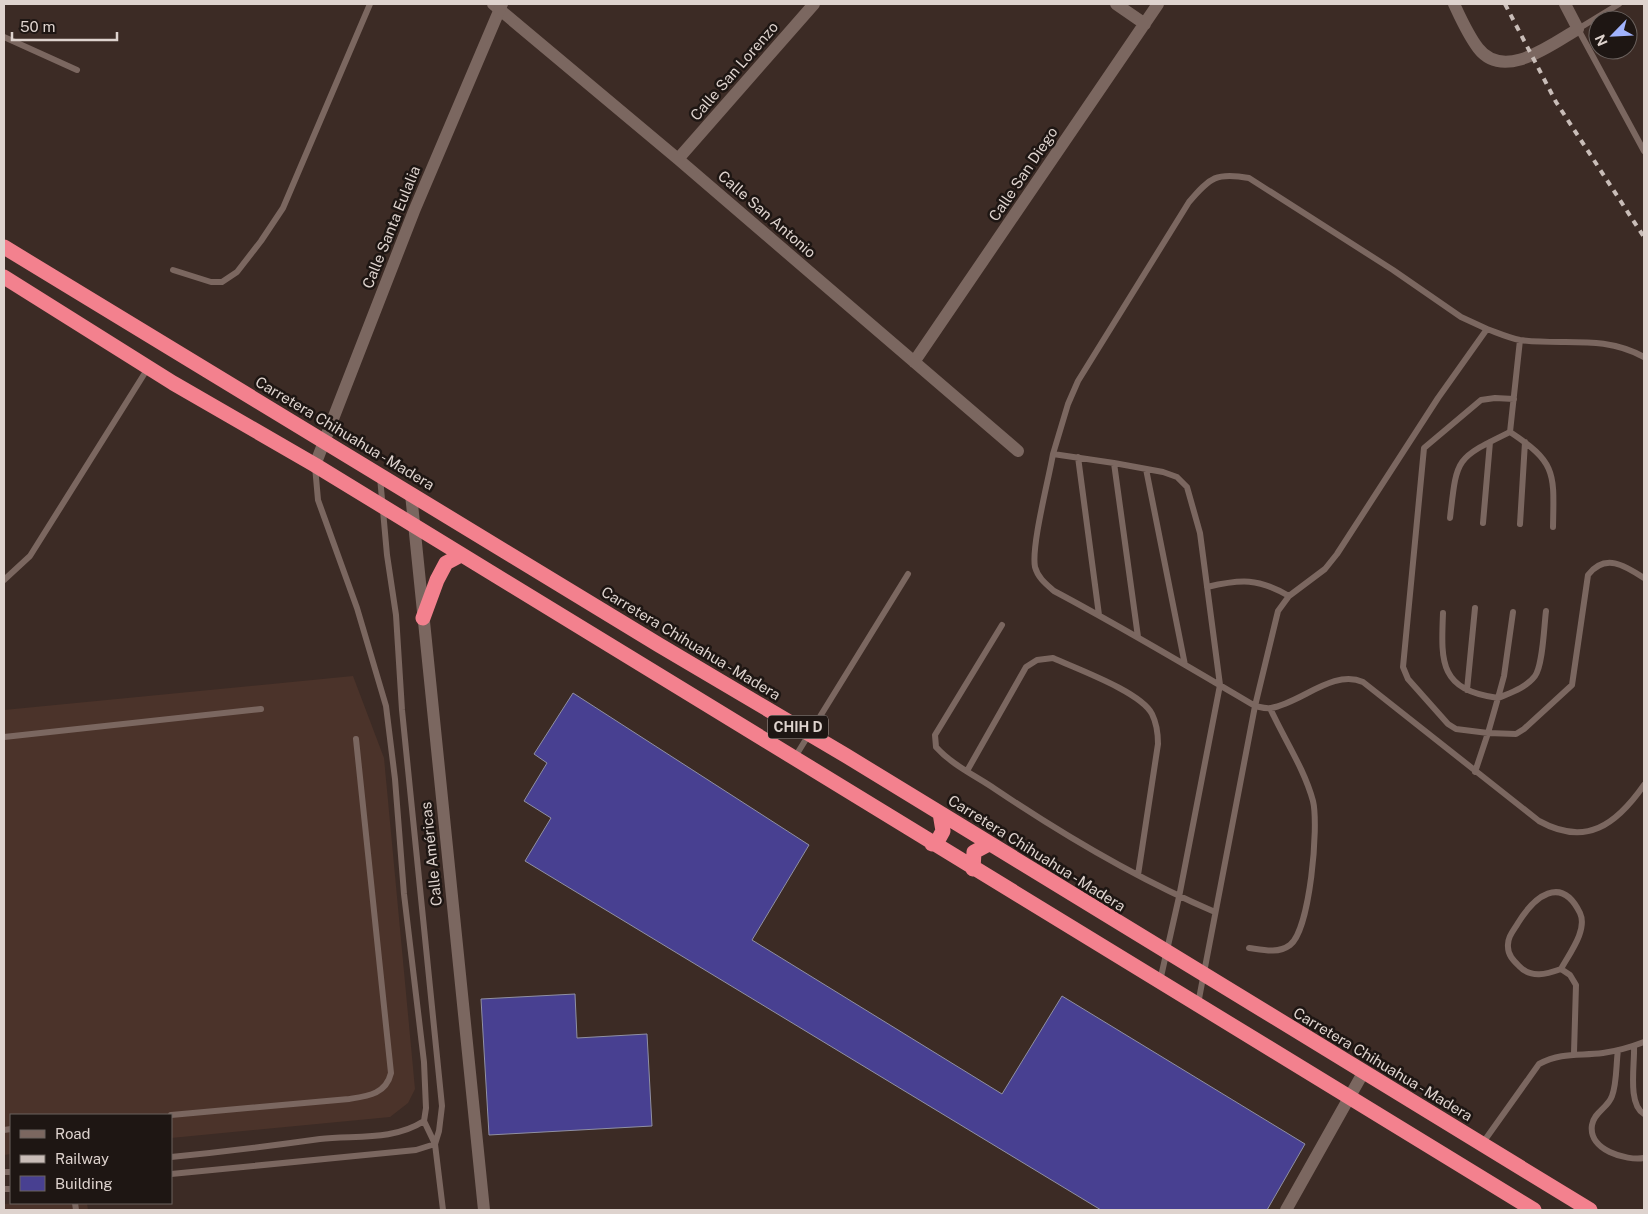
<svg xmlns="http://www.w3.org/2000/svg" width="1648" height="1214" font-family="'Public Sans',sans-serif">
	<rect width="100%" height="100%" fill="#3c2b25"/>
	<path fill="#4b332a" d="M353,676L384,758L415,1089L408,1103L390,1117L171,1138V1115H11V1154L4,1155V710Z
		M18,1203H87L88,1210H4V1204Z"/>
	<path fill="#484091" stroke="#9090a3" d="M573,693L809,845L752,940L1002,1094L1062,996L1305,1144L1267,1210H1101L525,861L551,818L524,801L547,763L534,754Z
		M575,994L577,1038L647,1034L652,1126L489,1135L481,999Z"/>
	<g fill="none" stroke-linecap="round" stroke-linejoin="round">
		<path stroke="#7b6760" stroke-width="6" d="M1619,4L1578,29L1644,151
			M4,37L77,70
			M173,270L211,282H222L237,272L261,241L283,208L370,4
			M1644,357C1602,334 1564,346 1520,340C1509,338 1498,333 1487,329L1438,398L1337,554L1325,569L1289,596L1278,611L1255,706C1260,707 1266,709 1271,708C1301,703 1333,669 1363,682L1539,821C1586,847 1616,825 1644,785
			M1510,432C1557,463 1554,473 1553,527
			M1053,454L1068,404L1078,381L1189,202C1210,177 1217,172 1249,178L1393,270L1461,317L1487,329
			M1078,457L1099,615
			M1114,463L1138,637
			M1146,469L1185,665
			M1450,518C1457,457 1455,459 1510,432L1520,340
			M1483,523L1490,442
			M1520,524L1525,442
			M4,580L30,556L148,368
			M1207,587C1241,579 1258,578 1289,596
			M1513,612L1504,676L1498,698C1510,693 1526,688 1535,676C1543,665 1544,626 1546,611
			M1443,613C1441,662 1439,690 1498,698L1488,733L1456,729L1448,724L1408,679L1403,667L1424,448L1481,400L1495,398L1514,399
			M1002,625L935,735L936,747C952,765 976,776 995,789C1065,836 1137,879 1215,912
			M1467,690L1475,608
			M4,737L261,709
			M795,757L908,574
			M967,771L1026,667L1037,660L1053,658C1077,669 1141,692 1152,714C1157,724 1158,734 1158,744L1138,875
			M1475,772L1488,733L1516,734L1524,729L1572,685L1588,575C1605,553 1624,565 1644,578
			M1249,948C1263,950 1278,954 1290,945C1310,930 1319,826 1313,801C1304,768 1284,739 1270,708
			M1561,969C1547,974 1531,979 1519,966C1513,960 1508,955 1508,947C1507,937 1514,930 1518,923C1534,897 1561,874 1580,913C1588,930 1569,954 1561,969L1570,975L1576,985L1574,1053
			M1160,981L1179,897L1220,685L1200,533L1187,487L1177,477L1163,472L1114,463L1053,454C1049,478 1031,546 1035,567C1038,578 1046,584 1054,591C1122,627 1189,667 1255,706L1198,1004
			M1634,1046C1635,1064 1627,1104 1644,1114
			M1618,1050C1616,1064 1617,1083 1612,1096C1608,1108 1594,1112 1592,1125C1588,1150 1626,1161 1644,1158
			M171,1115L349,1099C368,1096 386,1094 391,1073L356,739
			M424,1121L435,1144L443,1210
			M4,1130L11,1129
			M1482,1144L1539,1064C1562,1052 1579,1056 1603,1053C1617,1051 1631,1047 1644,1042
			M171,1157C221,1152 270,1146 320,1139C355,1135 393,1141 424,1121L426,1108L424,1062L404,894L395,779L386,706L357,608L318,500L315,466
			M4,1172H11
			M171,1174L416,1150L435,1144L439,1131L442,1106L402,710L396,615L387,555L380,477
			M4,1189H11
			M75,1203L76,1210"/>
		<path stroke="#7b6760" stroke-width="12" d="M493,4L678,159L1018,451
			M1116,4L1145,24
			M1454,4C1461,19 1468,35 1478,48C1504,82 1552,44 1578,29L1565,4
			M678,159L814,4
			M914,362L1158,4
			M411,494L484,1210
			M1286,1210L1363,1073"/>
		<path stroke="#7b6760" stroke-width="12" d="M315,465L414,211L502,4"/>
		<path stroke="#f3818e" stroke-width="15" d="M4,247L659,645L845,755L1590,1210
			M4,277L173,383L315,465L1534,1210
			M423,618L437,580L446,563L461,555
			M932,844L938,840L943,831L940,813
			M973,869L974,852L989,844"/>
		<path stroke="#c9bdb8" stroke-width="4" stroke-dasharray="6 6" stroke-linecap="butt" d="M1505,4L1556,102L1644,237"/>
	</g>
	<g text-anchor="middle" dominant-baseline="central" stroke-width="5" stroke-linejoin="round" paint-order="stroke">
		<rect fill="#1e1613" stroke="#a49a96" stroke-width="1" x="768" y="715.5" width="60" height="23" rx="4"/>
		<g font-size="14" font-weight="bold" fill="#ded3ce">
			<text x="798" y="727">CHIH D</text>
		</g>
		<g font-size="15" fill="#ded3ce" stroke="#1e1613">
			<text transform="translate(734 71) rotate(-49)">Calle San Lorenzo</text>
			<text transform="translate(1023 174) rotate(-56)">Calle San Diego</text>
			<text transform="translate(767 214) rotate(41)">Calle San Antonio</text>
			<text transform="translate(391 227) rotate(-68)">Calle Santa Eulalia</text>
			<text transform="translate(345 433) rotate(31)">Carretera Chihuahua - Madera</text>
			<text transform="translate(691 643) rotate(31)">Carretera Chihuahua - Madera</text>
			<text transform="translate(1037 853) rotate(32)">Carretera Chihuahua - Madera</text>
			<text transform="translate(431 854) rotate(-96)">Calle Américas</text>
			<text transform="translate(1383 1064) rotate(31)">Carretera Chihuahua - Madera</text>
		</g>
	</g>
	<rect width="1648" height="1214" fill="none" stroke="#ded3ce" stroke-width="10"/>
	<rect x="10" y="1114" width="162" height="90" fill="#1e1613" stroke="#6b625e"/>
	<rect x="20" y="1130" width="25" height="8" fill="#7b6760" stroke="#6b625e"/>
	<text x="55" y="1139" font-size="15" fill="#ded3ce">Road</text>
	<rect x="20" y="1155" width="25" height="8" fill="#c9bdb8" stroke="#6b625e"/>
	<text x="55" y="1164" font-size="15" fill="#ded3ce">Railway</text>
	<rect x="20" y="1176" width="25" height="15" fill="#484091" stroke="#6b625e"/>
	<text x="55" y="1189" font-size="15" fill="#ded3ce">Building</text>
	<g transform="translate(1613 35) rotate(246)"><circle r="24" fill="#1e1613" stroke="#6b625e"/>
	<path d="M0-4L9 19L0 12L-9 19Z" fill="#a1b3fd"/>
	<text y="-8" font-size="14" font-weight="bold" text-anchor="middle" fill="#ded3ce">N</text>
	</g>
	<path d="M12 32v8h105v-8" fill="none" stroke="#ded3ce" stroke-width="2.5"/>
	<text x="20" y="32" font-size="15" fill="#ded3ce" stroke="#1e1613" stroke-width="4" paint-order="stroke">50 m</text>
</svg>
